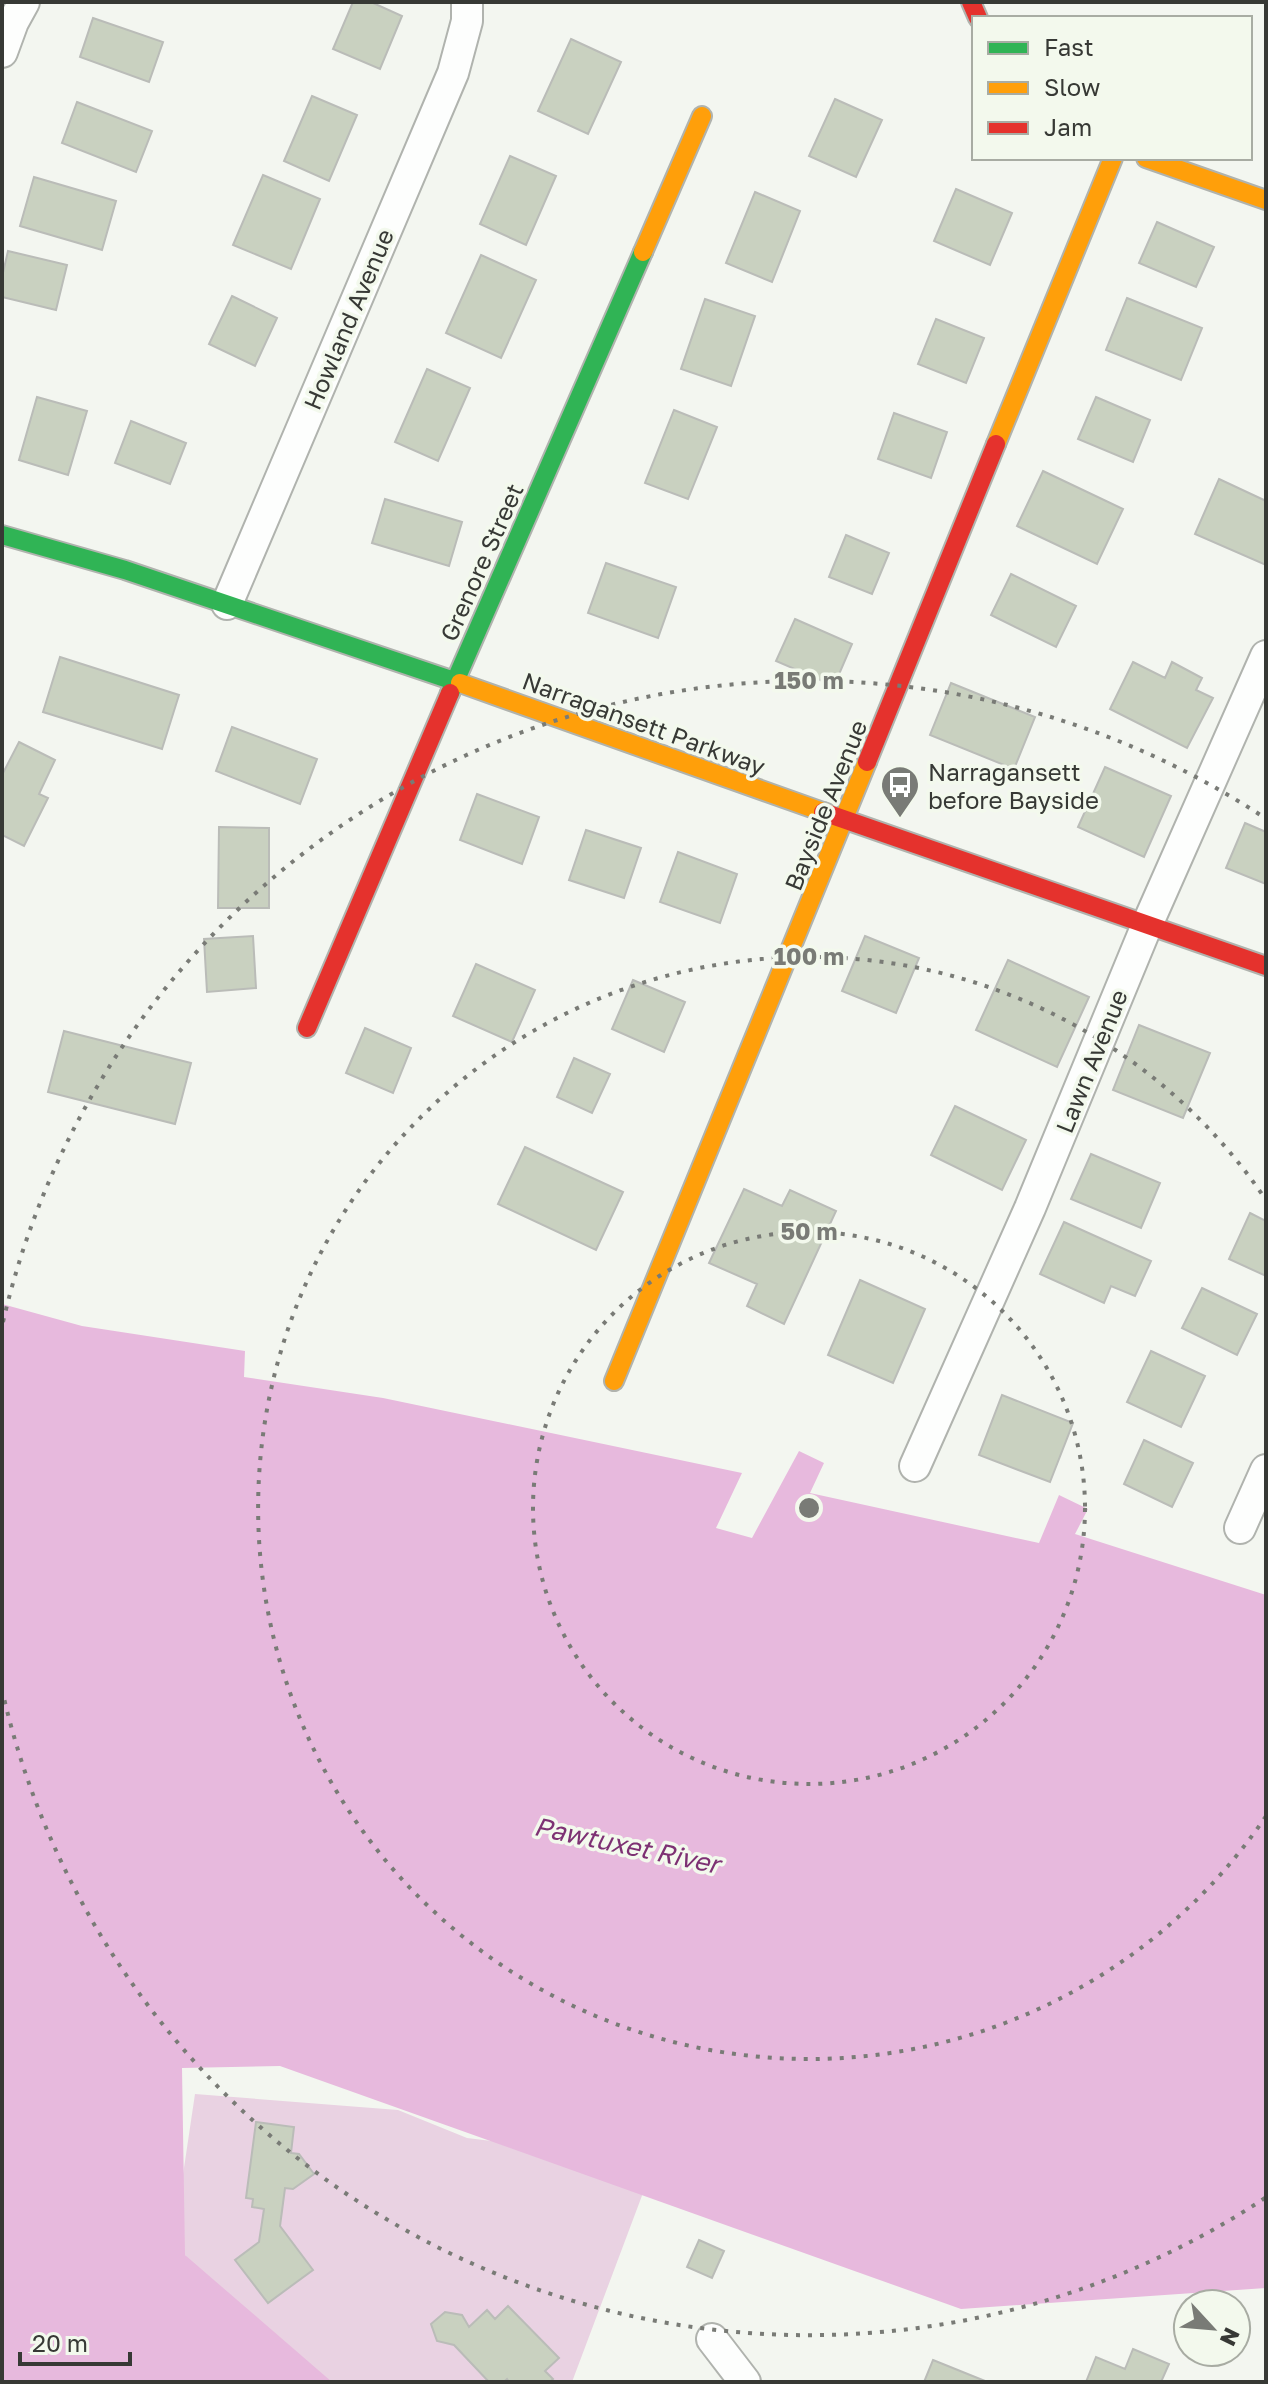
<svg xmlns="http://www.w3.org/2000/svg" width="1268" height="2384" font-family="'Golos Text',sans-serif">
	<rect width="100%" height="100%" fill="#f3f6f0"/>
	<path fill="#e9d2e2" d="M195,2094L398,2110L467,2138L655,2161L572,2382H294L256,2356L178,2245L181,2188Z"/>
	<path fill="#e7b9dd" d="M2,1304L82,1326L245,1351L244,1377L383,1398L742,1473L716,1528L752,1538L799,1451L824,1463L810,1493L1039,1543L1059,1495L1088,1509L1075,1534L1266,1595V2288L961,2309L280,2066L182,2068L185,2255L332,2382H2Z"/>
	<path fill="#c9d1c0" stroke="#babcb8" stroke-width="2" d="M353,2H371L402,16L380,69L333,49Z
		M93,18L163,42L149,82L80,57Z
		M571,39L621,62L588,134L538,111Z
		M312,96L357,115L329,181L284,161Z
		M835,99L882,120L856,177L809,156Z
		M77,102L152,131L136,172L62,143Z
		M510,156L556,176L526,245L480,224Z
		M263,175L320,199L291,269L233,245Z
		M34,177L116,201L102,250L20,226Z
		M956,189L1012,213L990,265L934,241Z
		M755,192L800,211L772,282L726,263Z
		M1157,222L1214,247L1196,287L1139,263Z
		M8,251L67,265L56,310L2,297V277Z
		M481,255L536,280L501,358L446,333Z
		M232,296L277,318L255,366L209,344Z
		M1127,298L1202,328L1181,380L1106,350Z
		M705,299L755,316L731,386L681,369Z
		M936,319L984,338L966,383L918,364Z
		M427,369L470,388L438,461L395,442Z
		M37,397L87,411L68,475L19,460Z
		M1096,397L1150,420L1133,462L1078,439Z
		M674,410L717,427L688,499L645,483Z
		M894,413L947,432L931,478L878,459Z
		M131,421L186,443L170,484L115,463Z
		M1043,471L1123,509L1097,564L1017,526Z
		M1219,479L1266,501V565L1195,534Z
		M385,499L462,522L449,566L372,543Z
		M846,535L889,553L872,594L829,577Z
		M606,563L676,587L658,638L588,613Z
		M1011,574L1076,606L1056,647L991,615Z
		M795,619L852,644L834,686L776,661Z
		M60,657L179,695L162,749L43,712Z
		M1133,662L1165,678L1172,662L1202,678L1196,690L1213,698L1187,748L1110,709Z
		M951,683L1035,717L1014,769L930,735Z
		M232,727L317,759L300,804L216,771Z
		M19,742L55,760L39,794L48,798L24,846L2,835V775Z
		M1105,767L1171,796L1144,857L1078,827Z
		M477,794L539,817L522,864L460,840Z
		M1245,823L1266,832V884L1226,868Z
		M219,827L269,828V908H218Z
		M586,830L641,848L624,898L569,880Z
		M678,852L737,874L720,923L660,902Z
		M253,936L256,988L207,992L204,939Z
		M865,936L919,958L896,1013L842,991Z
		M1008,960L1089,997L1057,1067L976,1030Z
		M476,964L535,990L512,1042L453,1016Z
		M633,980L685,1002L664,1052L612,1029Z
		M1139,1025L1210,1053L1183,1118L1113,1090Z
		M365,1028L411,1048L393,1093L346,1073Z
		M64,1031L191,1063L175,1124L48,1092Z
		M574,1058L610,1074L592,1113L557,1097Z
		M955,1106L1026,1140L1002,1190L931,1155Z
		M525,1147L623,1192L596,1250L498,1204Z
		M1091,1154L1160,1183L1141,1228L1071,1199Z
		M744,1189L782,1206L790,1190L836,1211L784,1324L747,1306L757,1284L709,1263Z
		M1250,1213L1266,1221V1276L1229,1259Z
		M1064,1222L1151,1261L1135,1296L1111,1286L1104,1303L1040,1274Z
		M860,1280L925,1309L893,1383L828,1355Z
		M1202,1288L1257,1314L1237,1355L1182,1328Z
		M1151,1351L1205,1376L1181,1427L1127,1402Z
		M1002,1395L1073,1423L1050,1482L979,1455Z
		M1144,1440L1193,1463L1172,1507L1124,1484Z
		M256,2122L294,2127L291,2153L299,2154L314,2174L293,2189L285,2188L280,2226L313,2270L268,2303L235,2260L259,2242L264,2209L252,2207L253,2199L246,2198Z
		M699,2240L724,2251L712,2278L687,2267Z
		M508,2306L559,2358L545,2371L553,2379L550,2382H509L507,2379L504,2382H489L454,2345L437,2341L431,2324L445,2312L462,2315L469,2327L487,2310L495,2319Z
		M1133,2349L1169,2364L1161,2382H1086L1096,2357L1125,2369Z
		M933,2360L985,2381L924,2382Z"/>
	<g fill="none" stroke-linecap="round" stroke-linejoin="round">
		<g stroke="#b0b3ae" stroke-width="34">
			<path id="street" d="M2,52L13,22L24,2
				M227,604L453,73L467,21V2
				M915,1466L1030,1208L1147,925L1266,656
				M1240,1528L1266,1470
				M712,2339L745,2382"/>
		</g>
		<g stroke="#b0b3ae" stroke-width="22">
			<path id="fast" d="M2,535L125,570L460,683
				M450,693L643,252"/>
		</g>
		<g stroke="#b0b3ae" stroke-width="22">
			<path id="slow" d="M1146,158L1266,200
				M643,252L702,116
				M996,444L1113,158
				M460,683L823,812
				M614,1381L867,762"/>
		</g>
		<g stroke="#b0b3ae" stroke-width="22">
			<path id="jam" d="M971,2L978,18
				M867,762L996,444
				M823,812L1266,966
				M307,1028L450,693"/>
		</g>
		<use href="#street" stroke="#fdfefd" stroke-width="30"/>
		<use href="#fast" stroke="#30b455" stroke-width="18"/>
		<use href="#slow" stroke="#ff9f0a" stroke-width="18"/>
		<use href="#jam" stroke="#e5322d" stroke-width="18"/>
	</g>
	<g fill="none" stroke="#797b76" stroke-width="4" stroke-dasharray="4 8">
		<circle cx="809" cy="1508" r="276"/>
		<path d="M1266 1816A551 551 0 1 1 1266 1200"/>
		<path d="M1265 2198A827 827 0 0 1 3 1694M3 1322A827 827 0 0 1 1265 818"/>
	</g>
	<defs>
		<g id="bus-pin" transform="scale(2)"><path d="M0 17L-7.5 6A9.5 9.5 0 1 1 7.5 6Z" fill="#797b76" stroke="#f3f9ed"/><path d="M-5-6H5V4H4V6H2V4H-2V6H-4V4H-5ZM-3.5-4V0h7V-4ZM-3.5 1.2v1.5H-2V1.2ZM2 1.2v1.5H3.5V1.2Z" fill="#fff"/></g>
	</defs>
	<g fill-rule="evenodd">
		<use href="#bus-pin" x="900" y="785"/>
	</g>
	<g text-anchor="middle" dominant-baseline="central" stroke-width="7" stroke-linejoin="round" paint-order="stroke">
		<g font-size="24" fill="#373935" stroke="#f3f9ed">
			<text transform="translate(348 319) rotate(-67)">Howland Avenue</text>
			<text transform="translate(481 562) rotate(-66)">Grenore Street</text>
			<text transform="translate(644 723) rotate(20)">Narragansett Parkway</text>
			<text transform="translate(825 805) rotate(-68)">Bayside Avenue</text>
			<text transform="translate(1091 1061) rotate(-68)">Lawn Avenue</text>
		</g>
		<g font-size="24" fill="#373935" stroke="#f3f9ed" text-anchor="start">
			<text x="928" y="771">Narragansett<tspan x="928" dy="28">before Bayside</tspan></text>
		</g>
		<g font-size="26" font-style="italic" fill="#7d3173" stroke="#f3f9ed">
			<text transform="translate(627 1845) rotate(12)">Pawtuxet River</text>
		</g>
	</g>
	<circle cx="809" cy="1508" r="12" fill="#797b76" stroke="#f3f9ed" stroke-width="4"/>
	<g font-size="24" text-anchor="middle" font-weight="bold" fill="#797b76" stroke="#f3f9ed" stroke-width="7" stroke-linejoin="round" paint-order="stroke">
		<text x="809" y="689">150 m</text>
		<text x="809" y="965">100 m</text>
		<text x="809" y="1240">50 m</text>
	</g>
	<rect width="1268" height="2384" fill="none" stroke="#373935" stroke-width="8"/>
	<rect x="972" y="16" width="280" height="144" fill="#f3f9ed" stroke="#a8aca3" stroke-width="2"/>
	<rect x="988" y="42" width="40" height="12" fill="#30b455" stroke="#a8aca3" stroke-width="2"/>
	<text x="1044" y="56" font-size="24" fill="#373935">Fast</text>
	<rect x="988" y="82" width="40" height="12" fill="#ff9f0a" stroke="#a8aca3" stroke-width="2"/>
	<text x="1044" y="96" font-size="24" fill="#373935">Slow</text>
	<rect x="988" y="122" width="40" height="12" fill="#e5322d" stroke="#a8aca3" stroke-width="2"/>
	<text x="1044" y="136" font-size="24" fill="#373935">Jam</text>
	<g transform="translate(1212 2328) rotate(116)"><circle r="38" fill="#f3f9ed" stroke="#a8aca3" stroke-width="2"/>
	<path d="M0-6L14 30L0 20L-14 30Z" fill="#797b76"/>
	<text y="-12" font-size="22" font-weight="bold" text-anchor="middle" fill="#373935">N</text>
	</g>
	<path d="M20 2352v12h110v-12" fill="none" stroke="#373935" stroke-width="4"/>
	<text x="32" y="2352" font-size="24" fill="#373935" stroke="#f3f9ed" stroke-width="6" paint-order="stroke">20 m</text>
</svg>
